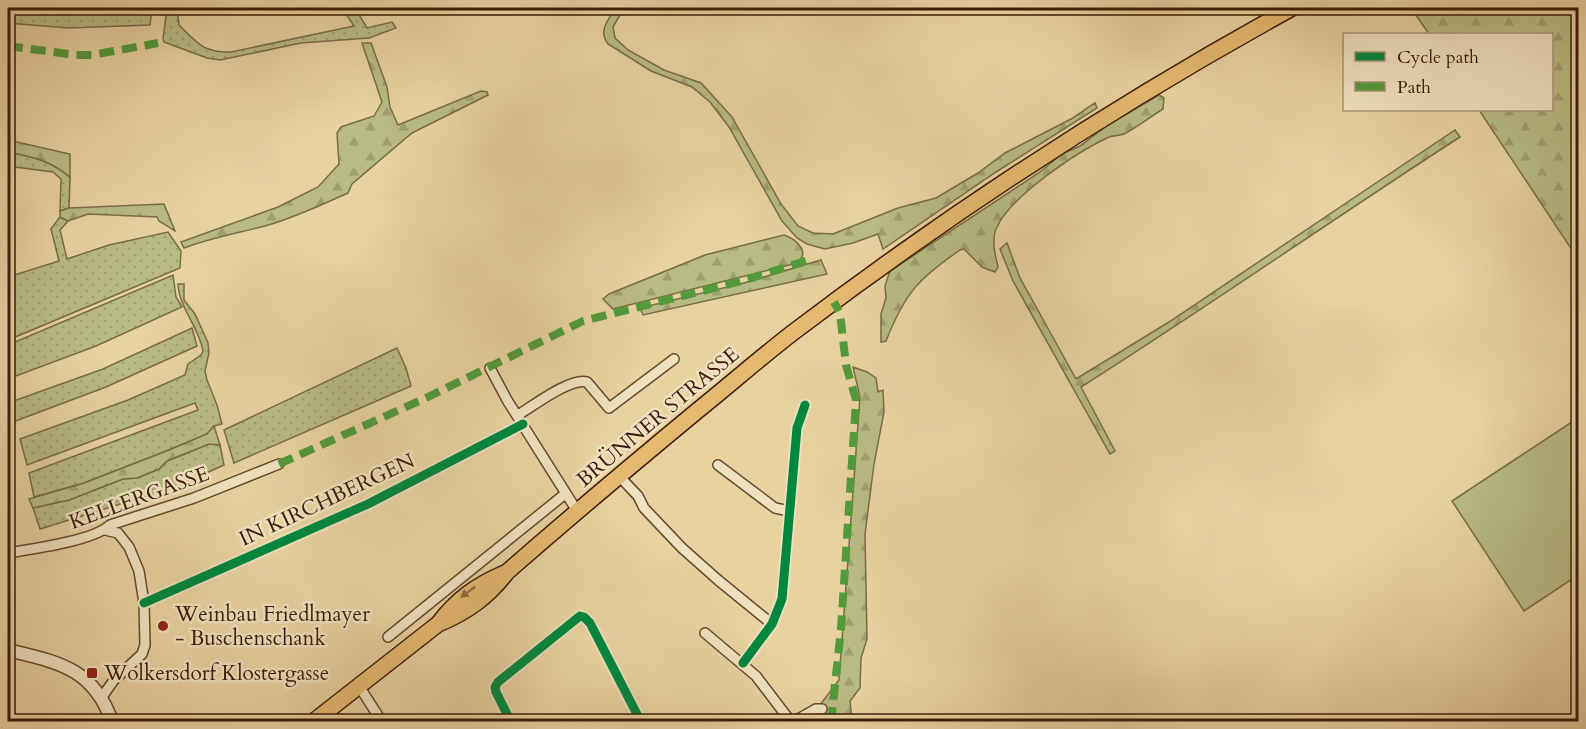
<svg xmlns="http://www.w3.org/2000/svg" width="1586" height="729" font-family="Cardo,serif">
	<defs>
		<pattern id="grass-dots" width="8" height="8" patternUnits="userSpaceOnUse" patternTransform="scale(1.5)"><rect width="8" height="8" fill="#b8bb83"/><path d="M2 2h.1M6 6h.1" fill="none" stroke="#9fa070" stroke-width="1.8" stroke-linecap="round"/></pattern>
		<pattern id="forest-firs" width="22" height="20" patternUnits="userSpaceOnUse" patternTransform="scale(1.5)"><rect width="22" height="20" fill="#b8bb83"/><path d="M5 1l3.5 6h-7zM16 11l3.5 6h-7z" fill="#9fa070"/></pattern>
	</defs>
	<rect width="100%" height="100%" fill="#e8d2a0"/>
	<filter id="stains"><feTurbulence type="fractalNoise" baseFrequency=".00333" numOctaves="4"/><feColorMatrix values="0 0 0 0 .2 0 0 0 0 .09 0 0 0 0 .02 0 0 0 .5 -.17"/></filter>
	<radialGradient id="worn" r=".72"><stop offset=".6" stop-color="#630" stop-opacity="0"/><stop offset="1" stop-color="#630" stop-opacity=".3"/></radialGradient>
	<path fill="url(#grass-dots)" stroke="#7a6c46" stroke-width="1.5" d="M8,8H152L150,25L68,28L8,23Z
		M167,8H177L179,25C197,43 204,53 231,52L354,26L342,8H355L367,28L392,22L396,28L369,38L301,43L220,60L207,58L164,42L163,39Z
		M8,152C34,157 49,160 70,177L69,208L60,211L61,179L53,172L8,166Z
		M60,217L68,221L60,230L67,259L109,245L168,232L181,251L180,268L8,340V277L59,261L51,229Z
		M173,275L176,297L182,307L96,346L8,379V345Z
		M178,284H184V300L195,314L208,343L209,353L205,371L207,380L217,405L222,424L214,426L207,434L169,450L84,483L34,497L29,473L198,410L195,403L27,465L20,439L128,400L185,375L188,364L201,355L203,351C199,327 179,308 178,284Z
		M192,328L197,346L106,387L13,422L8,410V403L103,369Z
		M397,348L406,368L411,386L234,463L224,430Z
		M209,444L220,445L224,465L175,487L40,529L33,508L69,500L123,479L137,478L159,469L167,461Z"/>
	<path fill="url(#forest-firs)" stroke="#7a6c46" stroke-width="1.5" d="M1411,8H1578V259L1479,110H1552V34H1429Z
		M613,12L620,15L613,27L615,38L628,50L664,70L701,83L732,117L781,204L798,226L813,233L833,234L898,208L936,198L978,173L1005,153L1071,119L1095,103L1097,108L996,172L883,249L878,234L853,243L825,249L807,244L797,238L782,221L729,127L710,102L692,87L651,71L608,44C599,32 606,23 613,12Z
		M362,43H371L387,87L390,107L398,125L481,91L487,92L488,95L412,133L352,184L348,193C321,205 294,218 265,226C238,233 210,238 184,248L181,242L278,207L318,187L339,164L337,133L341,127L374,116L382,102Z
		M1159,95L1164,98L1163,109C1150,117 1138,127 1124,134C1119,136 1112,135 1107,138C1077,152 1010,197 997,227C991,238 995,255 998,267L995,272L982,267L964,249L960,250C918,279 905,293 886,341L881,342V314L886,298L885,286L890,271L1040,172L1062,154L1080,146L1108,125Z
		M1455,130L1460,137C1333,219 1209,306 1081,387L1115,451L1110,454L1013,281L1000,249L1007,243L1020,278L1076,379L1169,322Z
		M8,140L70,154V177C49,160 34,157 8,152Z
		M164,204L175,231L159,221L157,217L88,214L68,221L60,217V211L69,208Z
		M784,235C796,239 811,252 797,263L613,309L603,299L609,294L705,255Z
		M821,260L827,274L643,315L640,308L744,283Z
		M853,367L867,372L876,378L878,392L883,390L884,412L874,464L865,534L867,639L861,658L860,688L850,701L852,721L807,722L839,680L860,397Z
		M214,426L220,445L209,444L167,461L159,469L137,478L123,479L69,500L33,508L29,499L84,483L169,450L207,434Z"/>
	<path fill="#b8bb83" stroke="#7a6c46" stroke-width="1.5" d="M1578,418V575L1524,611L1452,501Z"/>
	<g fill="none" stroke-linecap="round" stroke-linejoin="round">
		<g stroke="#674a2e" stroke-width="12">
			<path id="minor" d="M490,368L507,400L577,511
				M518,415C533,406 571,377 587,382L609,408L674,359
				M718,465L775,508L790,511
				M619,476L638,496L644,508L682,548L718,580L772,624
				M8,553C32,549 93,541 110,525L194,498L279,464
				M144,603L368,504L523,424
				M705,633L756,676L791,722
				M388,637L565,494
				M743,663L772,624L782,599L797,428L805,405
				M359,686L382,722
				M102,697L114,680L142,654L145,645L144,603L139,571L129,547L118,533L105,530
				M511,722L496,692L495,687L498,682L580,616L584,617L590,623L641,722
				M793,722L816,709H822"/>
		</g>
		<g stroke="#674a2e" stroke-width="15">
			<path id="tertiary" d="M8,650C57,662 94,668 112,722"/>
		</g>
		<g stroke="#3c1c08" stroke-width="18">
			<path id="primary" d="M439,623C457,599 477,585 505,573
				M313,722L438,624C467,612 488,597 507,572C570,517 633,464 697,411C728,386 759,359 791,334C950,213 1117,104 1292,8"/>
		</g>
		<use href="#minor" stroke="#f0e2c1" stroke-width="9"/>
		<use href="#tertiary" stroke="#f0e2c1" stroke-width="12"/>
		<use href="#primary" stroke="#e4b970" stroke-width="15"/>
		<path stroke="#529a3a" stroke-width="8" stroke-dasharray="15 8" stroke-linecap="butt" d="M8,46L76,55H92L158,43
			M279,464L428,397L583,321L742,281L812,259
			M831,722L841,629L856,400L846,365L840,313L834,302"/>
		<g stroke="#f0e2c1" stroke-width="13">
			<path id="cycleway" d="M144,603L368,504L523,424
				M743,663L772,624L782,599L797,428L805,405
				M511,722L496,692L495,687L498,682L580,616L584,617L590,623L641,722"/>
		</g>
		<use href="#cycleway" stroke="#00873e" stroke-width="9"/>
	</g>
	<defs><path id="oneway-solid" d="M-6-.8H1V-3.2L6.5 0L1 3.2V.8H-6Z" transform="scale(1.5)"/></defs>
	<use fill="#906a3c" href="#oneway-solid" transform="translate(468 592) rotate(144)"/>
	<g fill="#8f2418" stroke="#f0e2c1" stroke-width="2">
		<circle cx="163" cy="626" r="6"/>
		<rect x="86" y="667" width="12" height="12" rx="3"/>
	</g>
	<g text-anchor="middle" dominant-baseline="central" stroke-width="5" stroke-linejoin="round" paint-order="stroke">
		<g font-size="21" fill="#3c1c08" stroke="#f0e2c1">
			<text transform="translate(658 417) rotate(-40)">BRÜNNER STRASSE</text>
			<text transform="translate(139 498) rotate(-20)">KELLERGASSE</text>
			<text transform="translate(327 500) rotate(-25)">IN KIRCHBERGEN</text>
		</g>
		<g font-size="21" fill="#3c1c08" stroke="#f0e2c1" text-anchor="start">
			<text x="175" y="614">Weinbau Friedlmayer<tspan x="175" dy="24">- Buschenschank</tspan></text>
			<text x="104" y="673">Wolkersdorf Klostergasse</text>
		</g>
	</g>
	<rect width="1586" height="729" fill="none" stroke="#e8d2a0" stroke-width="30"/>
	<rect x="9" y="9" width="1568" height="711" fill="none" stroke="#3c1c08" stroke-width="3"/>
	<rect x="15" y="15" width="1556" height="699" fill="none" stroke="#3c1c08" stroke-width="1.5"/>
	<rect x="1343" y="33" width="210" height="78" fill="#f0e2c1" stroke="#a89377" stroke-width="1.5"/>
	<rect x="1355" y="52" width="30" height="9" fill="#00873e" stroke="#a89377" stroke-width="1.5"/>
	<text x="1397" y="63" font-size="18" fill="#3c1c08">Cycle path</text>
	<rect x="1355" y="82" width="30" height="9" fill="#529a3a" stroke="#a89377" stroke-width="1.5"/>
	<text x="1397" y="93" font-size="18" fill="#3c1c08">Path</text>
	<rect width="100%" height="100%" filter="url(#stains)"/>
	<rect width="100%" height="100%" fill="url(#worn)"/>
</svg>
